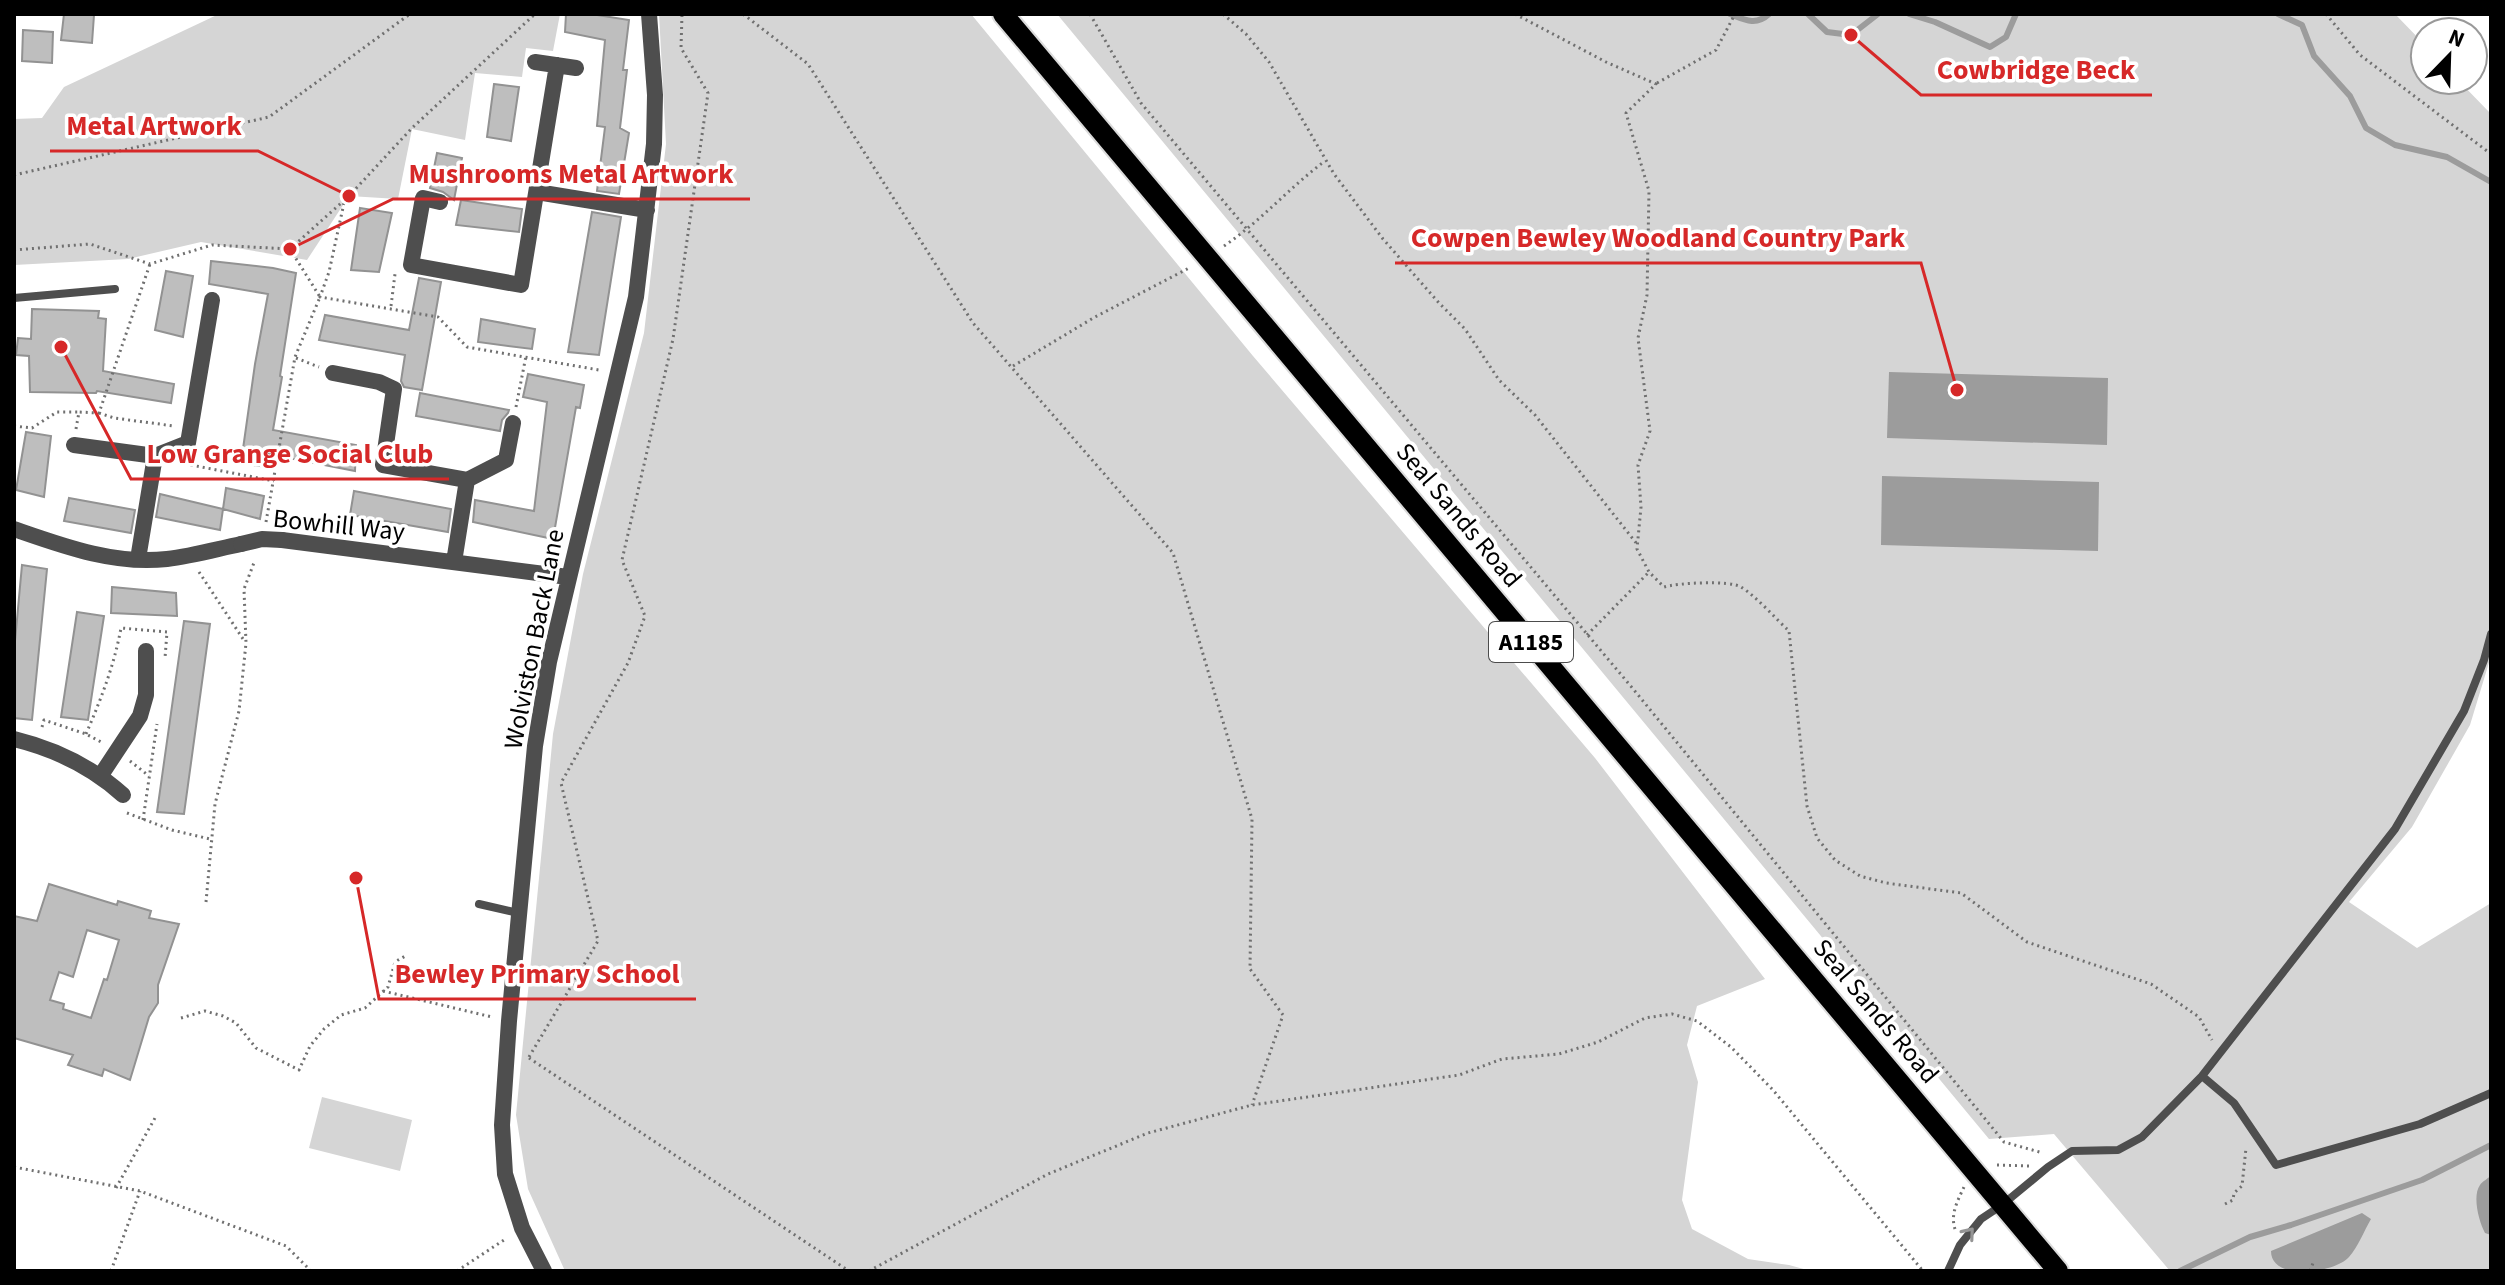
<svg xmlns="http://www.w3.org/2000/svg" width="2505" height="1285" font-family="'Source Sans 3',sans-serif">
	<rect width="100%" height="100%" fill="#fff"/>
	<path fill="#d5d5d5" d="M219,14H560L553,51L526,48L522,77L475,73L465,140L412,129L398,199L349,196L307,260L201,242L128,259L14,265V119L42,118L64,87Z
		M659,14H971L1253,356L1595,758L1765,979L1697,1006L1687,1045L1698,1082L1682,1200L1692,1229L1748,1259L1789,1265L1811,1271H565L528,1189L516,1115L553,734L583,574L644,333L666,144Z
		M1057,14H2395L2425,45V80H2458L2491,114V656L2470,725L2412,827L2349,902L2417,948L2491,903V1271H2170L2054,1134L1989,1139Z
		M322,1097L412,1120L400,1171L309,1148Z"/>
	<path fill="#9c9c9c" d="M1889,372L2108,378L2107,445L1887,438Z
		M1882,476L2099,482L2098,551L1881,545Z
		M2491,1176V1235L2485,1233C2479,1222 2472,1196 2480,1185C2482,1182 2488,1178 2491,1176Z
		M2362,1213L2371,1219C2364,1231 2358,1247 2349,1257C2335,1273 2271,1282 2271,1251Z"/>
	<g fill="none" stroke-linecap="round" stroke-linejoin="round">
		<path stroke="#9c9c9c" stroke-width="6" d="M1730,14C1745,20 1756,26 1769,14
			M1808,14L1827,32L1851,35L1878,14
			M1909,14L1935,22L1990,47L2006,37L2016,14
			M2278,14L2302,25L2314,56L2350,96L2366,128L2395,145L2447,157L2491,182
			M2180,1271L2250,1237L2291,1225L2422,1180L2491,1145"/>
	</g>
	<path fill="#bebebe" stroke="#929292" stroke-width="2" fill-rule="evenodd" d="M64,14L94,15L92,43L61,40Z
		M566,14H591L629,20L623,70H627L620,128L629,133L619,194L597,191L605,127L597,126L605,40L565,32Z
		M23,30L53,32L52,63L22,61Z
		M494,84L519,87L511,141L487,137Z
		M437,153L462,158L454,200L443,192L430,188Z
		M461,200L522,209L519,232L456,225Z
		M360,208L392,213L379,272L351,270Z
		M592,212L621,217L599,355L568,352Z
		M211,261L273,268L296,273L280,376L282,377L273,430L356,445L355,471L268,454L266,467L241,463L255,364L268,294L209,284Z
		M166,271L193,276L183,337L155,330Z
		M419,278L441,282L422,390L404,387L401,381L405,355L319,340L325,315L409,330Z
		M32,309L99,311L98,318L106,319L103,371L174,384L171,403L97,391L96,393L30,392L29,356L16,355L18,338L31,339Z
		M481,319L535,329L532,349L478,342Z
		M528,374L584,385L580,408L576,407L553,539L473,522L475,500L534,511L547,402L523,397Z
		M420,393L509,410L508,413L502,420L500,431L416,416Z
		M26,432L51,436L44,497L16,490Z
		M226,488L264,496L260,519L223,509Z
		M354,491L451,509L448,532L350,515Z
		M160,494L223,509L220,530L156,517Z
		M69,498L135,510L131,533L64,521Z
		M22,565L47,569L32,720L14,718V652Z
		M112,587L176,593L177,616L111,613Z
		M77,612L104,616L88,720L61,717Z
		M184,621L210,624L184,814L157,812Z
		M49,884L117,905L118,901L151,911L149,918L179,924L158,985V1003L149,1017L130,1080L104,1069L102,1076L68,1065L73,1055L14,1038V916L37,921ZM87,930L119,940L107,980L104,979L91,1018L63,1009L64,1004L50,1000L59,972L73,977Z"/>
	<g fill="none" stroke-linecap="round" stroke-linejoin="round">
		<g stroke="#dbdbdb" stroke-width="24">
			<path id="primary" d="M1003,14L2058,1271"/>
		</g>
		<path stroke="#707070" stroke-width="3" stroke-dasharray="2 4" stroke-linecap="butt" d="M743,14L808,64L973,323L1173,553L1252,819L1250,969L1283,1015L1252,1105
			M1090,14L1141,103L1634,690L2004,1142L2043,1153
			M1223,14L1246,34L1269,62L1334,174L1383,239L1439,303L1465,329L1499,380L1535,415L1637,544
			M1515,14L1606,62L1656,84L1626,113L1649,191L1647,295L1638,338L1650,431L1638,465L1641,507L1637,549L1649,572L1664,587C1677,583 1729,580 1741,587C1757,597 1775,618 1789,631L1807,806L1817,838L1835,860L1860,876L1886,883L1961,893L2027,942L2151,984L2199,1017L2212,1040
			M2326,14L2360,55L2491,154
			M1657,83L1716,50L1735,14
			M14,175L269,117L410,14
			M344,203L329,272L320,297L438,317L467,347L599,370
			M1224,246C1261,221 1290,187 1325,161
			M14,250L90,244L150,264L212,245L290,249L349,196L412,128L535,14
			M391,306L395,274
			M296,358L319,367
			M1013,366L1095,317L1191,267
			M516,407L526,356
			M99,413L114,418L174,426
			M14,426L32,428L57,412H79
			M76,429L79,412L99,413L150,264
			M190,459L191,465L274,481
			M266,522L295,357L320,297L290,249
			M199,572L245,642
			M1587,635L1649,572
			M42,727L44,720L86,734L103,743
			M86,734C101,699 114,666 121,628L167,632L165,658
			M130,761L149,776
			M127,813L172,830L210,839
			M143,820L157,724
			M206,902L215,804L239,711L246,643L244,589L255,560
			M383,991L492,1017
			M181,1018L205,1011L223,1016L236,1023L256,1048L299,1070L310,1046L324,1029L341,1015L365,1008L388,987L395,962L407,955
			M529,1057L598,941L561,783L628,663L645,616L622,560L673,339L708,93L681,48L682,14
			M529,1058L849,1271
			M1997,1165L2029,1166
			M14,1167L140,1191L286,1246L311,1271
			M116,1188L155,1118
			M2225,1204L2233,1200L2234,1193L2242,1186L2246,1148
			M1955,1229C1950,1214 1958,1200 1964,1187
			M111,1271L140,1191
			M457,1271L507,1238
			M869,1271L1048,1174L1148,1133L1252,1105L1459,1075L1502,1059L1559,1054L1598,1042L1645,1018L1672,1014L1697,1021L1731,1047L1773,1090L1923,1271
			M2310,1271L2313,1263
			M2487,1271L2491,1270"/>
		<path stroke="#4e4e4e" stroke-width="8" d="M14,298L115,289
			M479,904L518,913
			M2202,1076L2234,1103L2276,1165L2420,1124L2491,1093
			M1948,1271L1960,1245L1981,1219L2002,1205L2048,1167L2072,1151L2118,1150L2142,1137L2202,1076L2395,829L2464,711L2484,660L2491,634"/>
		<path stroke="#4e4e4e" stroke-width="16" d="M535,62L576,68
			M537,192L647,210
			M440,202L423,198L411,265L521,285L557,65
			M333,373L379,382L394,389L383,465L467,480L506,460L513,423
			M74,445L155,456L188,443L212,300
			M14,529C63,546 114,565 167,559C192,556 217,549 241,544
			M282,540L568,577
			M138,559L155,456
			M454,562L467,480
			M14,739C55,749 92,767 123,795
			M101,775L140,716L146,695V651
			M544,1271L522,1228L505,1174L502,1125L509,1021L535,746L549,662L636,297L654,144L655,95L649,14"/>
		<use href="#primary" stroke="#000" stroke-width="20"/>
		<path stroke="#4e4e4e" stroke-width="16" d="M241,544L262,539L282,540"/>
	</g>
	<defs><path id="oneway-chevron" d="M-2-3.5L2.5 0L-2 3.5" fill="none" stroke-width="1.6" stroke-linecap="round" stroke-linejoin="round" transform="scale(2)"/></defs>
	<use stroke="#959595" href="#oneway-chevron" transform="translate(1969 1233) rotate(-50)"/>
	<g text-anchor="middle" dominant-baseline="central" stroke-width="7" stroke-linejoin="round" paint-order="stroke">
		<rect fill="#fff" stroke="#4c4c4c" stroke-width="2" x="1489" y="622" width="84" height="40" rx="6"/>
		<g font-size="24" font-weight="bold" fill="#000">
			<text x="1531" y="642">A1185</text>
		</g>
		<g font-size="26" fill="#000" stroke="#fff">
			<text transform="translate(1459 515) rotate(50)">Seal Sands Road</text>
			<text transform="translate(339 525) rotate(6)">Bowhill Way</text>
			<text transform="translate(534 639) rotate(-79)">Wolviston Back Lane</text>
			<text transform="translate(1876 1011) rotate(50)">Seal Sands Road</text>
		</g>
	</g>
	<path fill="none" stroke="#d62828" stroke-width="3" d="M1851 35L1921 95H2152M349 196L258 151H50M290 249L393 199H750M1957 390L1921 263H1395M61 347L131 479H449M356 878L379 999H696"/>
	<g fill="#d62828" stroke="#fff" stroke-width="3">
		<circle cx="1851" cy="35" r="8"/>
		<circle cx="349" cy="196" r="8"/>
		<circle cx="290" cy="249" r="8"/>
		<circle cx="1957" cy="390" r="8"/>
		<circle cx="61" cy="347" r="8"/>
		<circle cx="356" cy="878" r="8"/>
	</g>
	<g font-size="28" text-anchor="middle" font-weight="bold" fill="#d62828" stroke="#fff" stroke-width="7" stroke-linejoin="round" paint-order="stroke">
		<text x="2036" y="79">Cowbridge Beck</text>
		<text x="154" y="135">Metal Artwork</text>
		<text x="571" y="183">Mushrooms Metal Artwork</text>
		<text x="1658" y="247">Cowpen Bewley Woodland Country Park</text>
		<text x="290" y="463">Low Grange Social Club</text>
		<text x="537" y="983">Bewley Primary School</text>
	</g>
	<rect width="2505" height="1285" fill="none" stroke="#000000" stroke-width="32"/>
	<g transform="translate(2449 56) rotate(23)"><circle r="38" fill="#ffffff" stroke="#999999" stroke-width="2"/>
	<path d="M0-6L14 30L0 20L-14 30Z" fill="#000000"/>
	<text y="-12" font-size="22" font-weight="bold" text-anchor="middle" fill="#000000">N</text>
	</g>
</svg>
